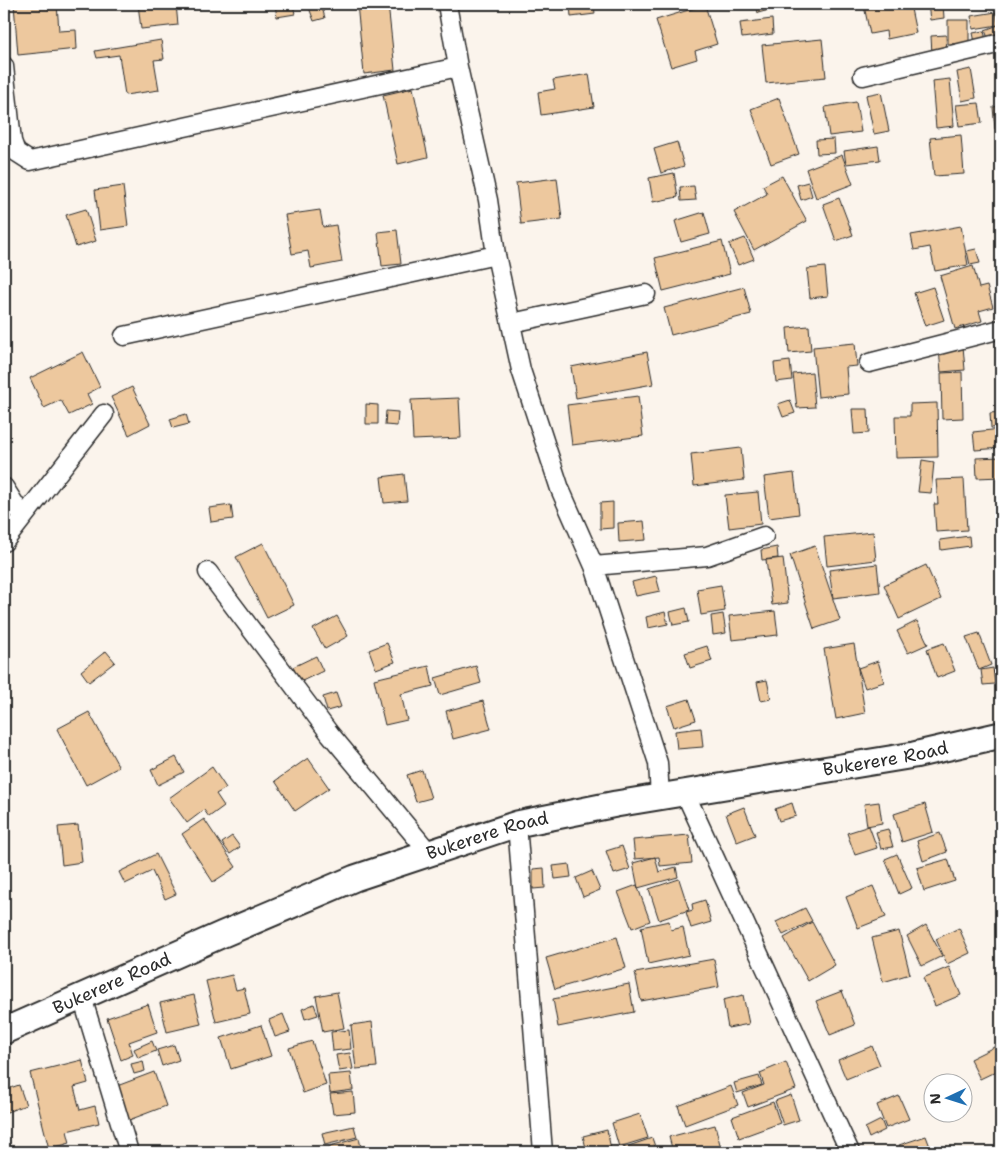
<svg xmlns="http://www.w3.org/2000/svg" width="1005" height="1156" font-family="'Shantell Sans',sans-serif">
	<rect width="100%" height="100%" fill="#fbf4ec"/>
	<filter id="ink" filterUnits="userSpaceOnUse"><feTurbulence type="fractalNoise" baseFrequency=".02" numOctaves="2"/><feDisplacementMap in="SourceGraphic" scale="10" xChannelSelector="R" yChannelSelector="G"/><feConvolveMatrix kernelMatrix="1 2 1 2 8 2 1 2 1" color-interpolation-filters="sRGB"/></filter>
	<g filter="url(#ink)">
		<path fill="#edc89e" stroke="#2b2b2b" d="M14,4H57L59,31L76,30L77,49L18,55Z
			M138,4H176L178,25L141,29Z
			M284,4H293L295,14L277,17L275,5Z
			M311,4H321L325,18L314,21L308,5Z
			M357,4H388L395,70L364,74Z
			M570,4H594L595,14L571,17Z
			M756,4H783L784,6L758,13Z
			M875,4H910L916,33L887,39L886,31L870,34L864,6Z
			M928,4H943L944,18L930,20Z
			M705,5L717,44L695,51L697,59L671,67L656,20Z
			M996,12L998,25L973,29L971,16Z
			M772,19L773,34L742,38L740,23Z
			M948,20H969V43L948,44Z
			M1001,24V37L989,41L985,30Z
			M984,31L987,45L976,47L973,33Z
			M946,35L947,55H932L931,36Z
			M822,39L826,77L766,83L762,45Z
			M161,40L164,59L154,60L159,90L125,95L119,55L97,58L95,51Z
			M971,69L976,98L962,101L957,72Z
			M589,74L594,107L541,115L538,92L555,89L553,80Z
			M950,79L954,126L936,128L932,81Z
			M413,88L428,157L398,164L383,95Z
			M881,92L889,131L874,134L866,95Z
			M779,98L799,154L771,164L751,109Z
			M856,102L861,132L829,136L825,107Z
			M979,103L982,123L959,126L956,105Z
			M1001,106V129H995L993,107Z
			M961,135L964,174L934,176L930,138Z
			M834,139L835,153L817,154L816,140Z
			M677,142L684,166L661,173L654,149Z
			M878,146L880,160L846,164L844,151Z
			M842,155L853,184L816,198L806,169Z
			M674,173L678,197L653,202L649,178Z
			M782,176L807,221L754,250L734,212L767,194L763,186Z
			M557,178L562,219L521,224L516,183Z
			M808,182L812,196L801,200L797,185Z
			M123,186L128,226L100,230L95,190Z
			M694,186L696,200L681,201L680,187Z
			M839,198L853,235L836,241L823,204Z
			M86,209L96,241L76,247L66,215Z
			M320,210L323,227L336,225L342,262L311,268L308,251L292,254L285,215Z
			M704,212L710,234L681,242L675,221Z
			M961,226L968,265L935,271L930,247L914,250L911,235Z
			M397,230L401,264L382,266L378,232Z
			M745,238L754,259L738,265L729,244Z
			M722,241L730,274L663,291L655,258Z
			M976,249L980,263L970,265L967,251Z
			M973,266L979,288L987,286L993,307L979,311L982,321L955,329L940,276Z
			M825,267L828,296L810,298L807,269Z
			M744,287L751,314L671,335L664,308Z
			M933,287L944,320L925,326L914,293Z
			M809,326L811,351L789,353L787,328Z
			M855,343L857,366L846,367L848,394L818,397L813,347Z
			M963,346L965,370L941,372L939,348Z
			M83,352L100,387L87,394L92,404L69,415L61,400L44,408L30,378Z
			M647,352L653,384L576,398L571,367Z
			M790,361L792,380L776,382L774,363Z
			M812,372L815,407L797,408L793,374Z
			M962,372L963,418L942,419L941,373Z
			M132,387L150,424L129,435L111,397Z
			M638,396L643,436L572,445L567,405Z
			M459,398L461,438L413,440L411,400Z
			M790,400L795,413L783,417L778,404Z
			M937,403L938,457L896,458L895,416H910V404Z
			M366,404L378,405V424H366Z
			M852,409H868L869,433L854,434Z
			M386,411L398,412L397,426L385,425Z
			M1001,412V427L991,428L990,413Z
			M186,414L189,424L173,428L170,419Z
			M1001,429V448L975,450L973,432Z
			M741,448L744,480L694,486L691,454Z
			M1001,457V477L977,478L976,458Z
			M922,460L934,462L931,493L918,492Z
			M794,473L799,514L769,518L764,477Z
			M404,474L407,501L384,503L381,477Z
			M964,479L967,530L936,532L934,504H938L936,480Z
			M758,492L761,524L729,528L725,495Z
			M613,502V528L600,529V503Z
			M231,505L233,519L211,522L209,508Z
			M644,521L646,540L619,542L618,523Z
			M873,532L876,560L827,566L824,537Z
			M969,536L970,546L941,550L940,540Z
			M263,543L294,605L267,618L236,557Z
			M815,546L840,620L814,629L790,555Z
			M777,547L778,558L762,560L761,550Z
			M783,558L788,603L772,605L766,560Z
			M877,564L880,592L833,598L829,570Z
			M926,565L941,599L899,619L884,585Z
			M656,576L660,591L636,596L632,582Z
			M721,585L725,611L701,615L697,589Z
			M686,608L689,622L673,625L670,612Z
			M775,611L778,635L732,640L729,616Z
			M665,612L668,624L648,628L646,617Z
			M723,614L726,633L713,635L711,616Z
			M337,616L348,636L325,649L313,629Z
			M917,621L928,644L908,653L897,631Z
			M979,633L991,665L979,670L966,637Z
			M387,643L395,662L376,669L369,650Z
			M944,643L955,671L937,678L927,649Z
			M854,644L865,713L836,719L824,649Z
			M707,646L712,661L690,668L685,653Z
			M106,651L115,662L89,682L81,671Z
			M316,656L323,671L300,682L293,667Z
			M878,661L884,682L865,688L858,668Z
			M429,666L433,686L401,694L407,720L385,725L374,679Z
			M476,666L481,683L440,695L435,678Z
			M993,668L995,684L983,685L981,670Z
			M767,680L771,699L761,701L757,682Z
			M336,693L341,707L327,711L323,697Z
			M689,699L696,720L674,727L667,706Z
			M483,701L491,729L453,739L446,711Z
			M89,712L119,767L86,785L57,729Z
			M701,728L703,747L677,749L675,731Z
			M176,757L184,772L158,785L151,770Z
			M308,758L329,788L295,811L275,781Z
			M212,767L226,788L216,794L224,806L209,817L204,810L187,823L169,798Z
			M422,770L431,798L416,802L407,775Z
			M879,802L882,823L867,826L864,804Z
			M792,803L796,816L779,821L775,809Z
			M925,804L933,832L902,842L894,814Z
			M744,807L755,835L737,842L726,814Z
			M204,819L236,867L213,882L182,834Z
			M78,825L82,862L62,865L58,827Z
			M869,826L877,848L855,855L847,833Z
			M888,829L893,847L881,849L876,832Z
			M940,833L947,852L923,861L917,841Z
			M689,835L692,863L660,866L659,857L635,859L633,840Z
			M232,836L240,847L230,854L222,843Z
			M622,846L630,869L614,874L606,851Z
			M156,854L176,894L165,899L152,871L125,884L119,872Z
			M897,854L912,888L899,894L885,859Z
			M655,857L659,872L676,867L678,877L638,888L633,863Z
			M948,859L955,881L924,891L917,868Z
			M569,864L571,877L555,879L553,866Z
			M544,868L545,888L533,889V869Z
			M592,871L600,890L583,897L576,878Z
			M679,879L689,910L659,920L649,889Z
			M637,885L650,921L632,928L618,892Z
			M873,886L886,917L858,928L846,897Z
			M705,900L711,922L691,928L686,912L693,910L692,904Z
			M805,908L812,921L783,935L776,922Z
			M669,921L671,930L683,927L689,955L648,964L641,927Z
			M812,922L835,965L808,981L784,938Z
			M926,925L942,956L922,966L907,936Z
			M959,928L970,953L947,964L936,939Z
			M899,931L910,974L883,982L872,938Z
			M617,937L626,968L555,989L546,958Z
			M714,959L719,987L641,1001L635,973Z
			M949,967L961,995L935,1006L923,978Z
			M232,975L236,990L244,988L250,1014L216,1022L206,981Z
			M629,984L634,1012L558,1027L553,999Z
			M842,991L855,1025L830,1035L816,1001Z
			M337,992L344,1028L323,1032L316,996Z
			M194,995L201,1024L167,1032L160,1003Z
			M743,995L749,1024L728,1028L723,1000Z
			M148,1004L157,1032L129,1042L133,1055L121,1060L107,1018Z
			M314,1004L318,1015L305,1019L302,1009Z
			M283,1014L290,1032L275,1037L269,1020Z
			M372,1022L377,1067L356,1069L351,1025Z
			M261,1025L271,1056L231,1069L221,1038Z
			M349,1030L351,1049L333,1051L331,1032Z
			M152,1041L156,1051L138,1058L134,1049Z
			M312,1041L326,1085L303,1093L289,1048Z
			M174,1045L179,1060L162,1066L157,1050Z
			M872,1046L880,1065L846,1079L838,1060Z
			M996,1046L1001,1057V1069L980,1079L970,1059Z
			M350,1053L353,1069L339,1071L336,1055Z
			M82,1060L88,1083L74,1087L80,1110L95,1106L99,1123L67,1131L70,1143L49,1149L30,1073Z
			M143,1061L145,1071L134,1074L131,1064Z
			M786,1062L796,1089L748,1107L743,1093L764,1085L760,1073Z
			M154,1072L166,1106L129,1120L117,1086Z
			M351,1073L353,1090L330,1093L328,1075Z
			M759,1076L762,1085L737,1093L734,1083Z
			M19,1085L26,1105L4,1113V1090Z
			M731,1086L738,1105L685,1125L678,1106Z
			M353,1092L355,1112L333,1114L330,1094Z
			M791,1095L799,1120L783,1125L775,1101Z
			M899,1096L909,1119L886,1128L877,1105Z
			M773,1102L780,1123L739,1138L732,1117Z
			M640,1114L648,1138L619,1147L612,1123Z
			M881,1120L885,1130L869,1138L865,1128Z
			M715,1125L722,1152H673L669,1137Z
			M354,1126L357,1137L325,1145L322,1133Z
			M607,1130L611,1149L599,1152H587L583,1136Z
			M926,1136L932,1152H902L899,1145Z
			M359,1138L362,1152H331L330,1146Z
			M652,1138L657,1152H624L623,1148Z"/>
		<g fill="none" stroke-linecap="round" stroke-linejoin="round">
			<g stroke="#2b2b2b" stroke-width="21">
				<path id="street" d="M447,4L458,67L488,200L496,255L521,370L560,489L594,566L658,763L660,797
					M4,66L12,141L16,152L30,161L458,67
					M863,76L1001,43
					M512,323L646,294
					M124,336L496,255
					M869,363L1001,329
					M4,487L23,517
					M4,542L104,414
					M594,566L707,556L764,536
					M208,572L330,734L430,854
					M685,793L850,1152
					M517,824L543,1152
					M82,997L129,1152"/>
			</g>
			<g stroke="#2b2b2b" stroke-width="29">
				<g id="secondary">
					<path id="s1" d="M4,1031L223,934L355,878L517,824L616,804L914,755L1001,735"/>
				</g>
			</g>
			<use href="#street" stroke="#fff" stroke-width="18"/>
			<use href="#secondary" stroke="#fff" stroke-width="25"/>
		</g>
	</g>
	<g text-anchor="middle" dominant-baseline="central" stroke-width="5" stroke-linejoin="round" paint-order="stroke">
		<g font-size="18" fill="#2b2b2b" stroke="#fff">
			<text stroke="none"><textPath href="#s1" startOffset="928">Bukerere Road</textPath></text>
			<text stroke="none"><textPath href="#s1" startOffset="522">Bukerere Road</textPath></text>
			<text stroke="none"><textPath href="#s1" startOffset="118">Bukerere Road</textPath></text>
		</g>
	</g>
	<rect width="1005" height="1156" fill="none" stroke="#fff" stroke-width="20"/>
	<rect x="10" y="10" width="985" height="1136" fill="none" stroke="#2b2b2b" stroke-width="2" filter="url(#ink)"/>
	<g transform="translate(948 1098) rotate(266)"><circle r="24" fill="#ffffff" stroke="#aaaaaa"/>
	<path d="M0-4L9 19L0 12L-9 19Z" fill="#1f6fb2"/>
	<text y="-8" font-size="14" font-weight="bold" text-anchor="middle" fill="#2b2b2b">N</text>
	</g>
</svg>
